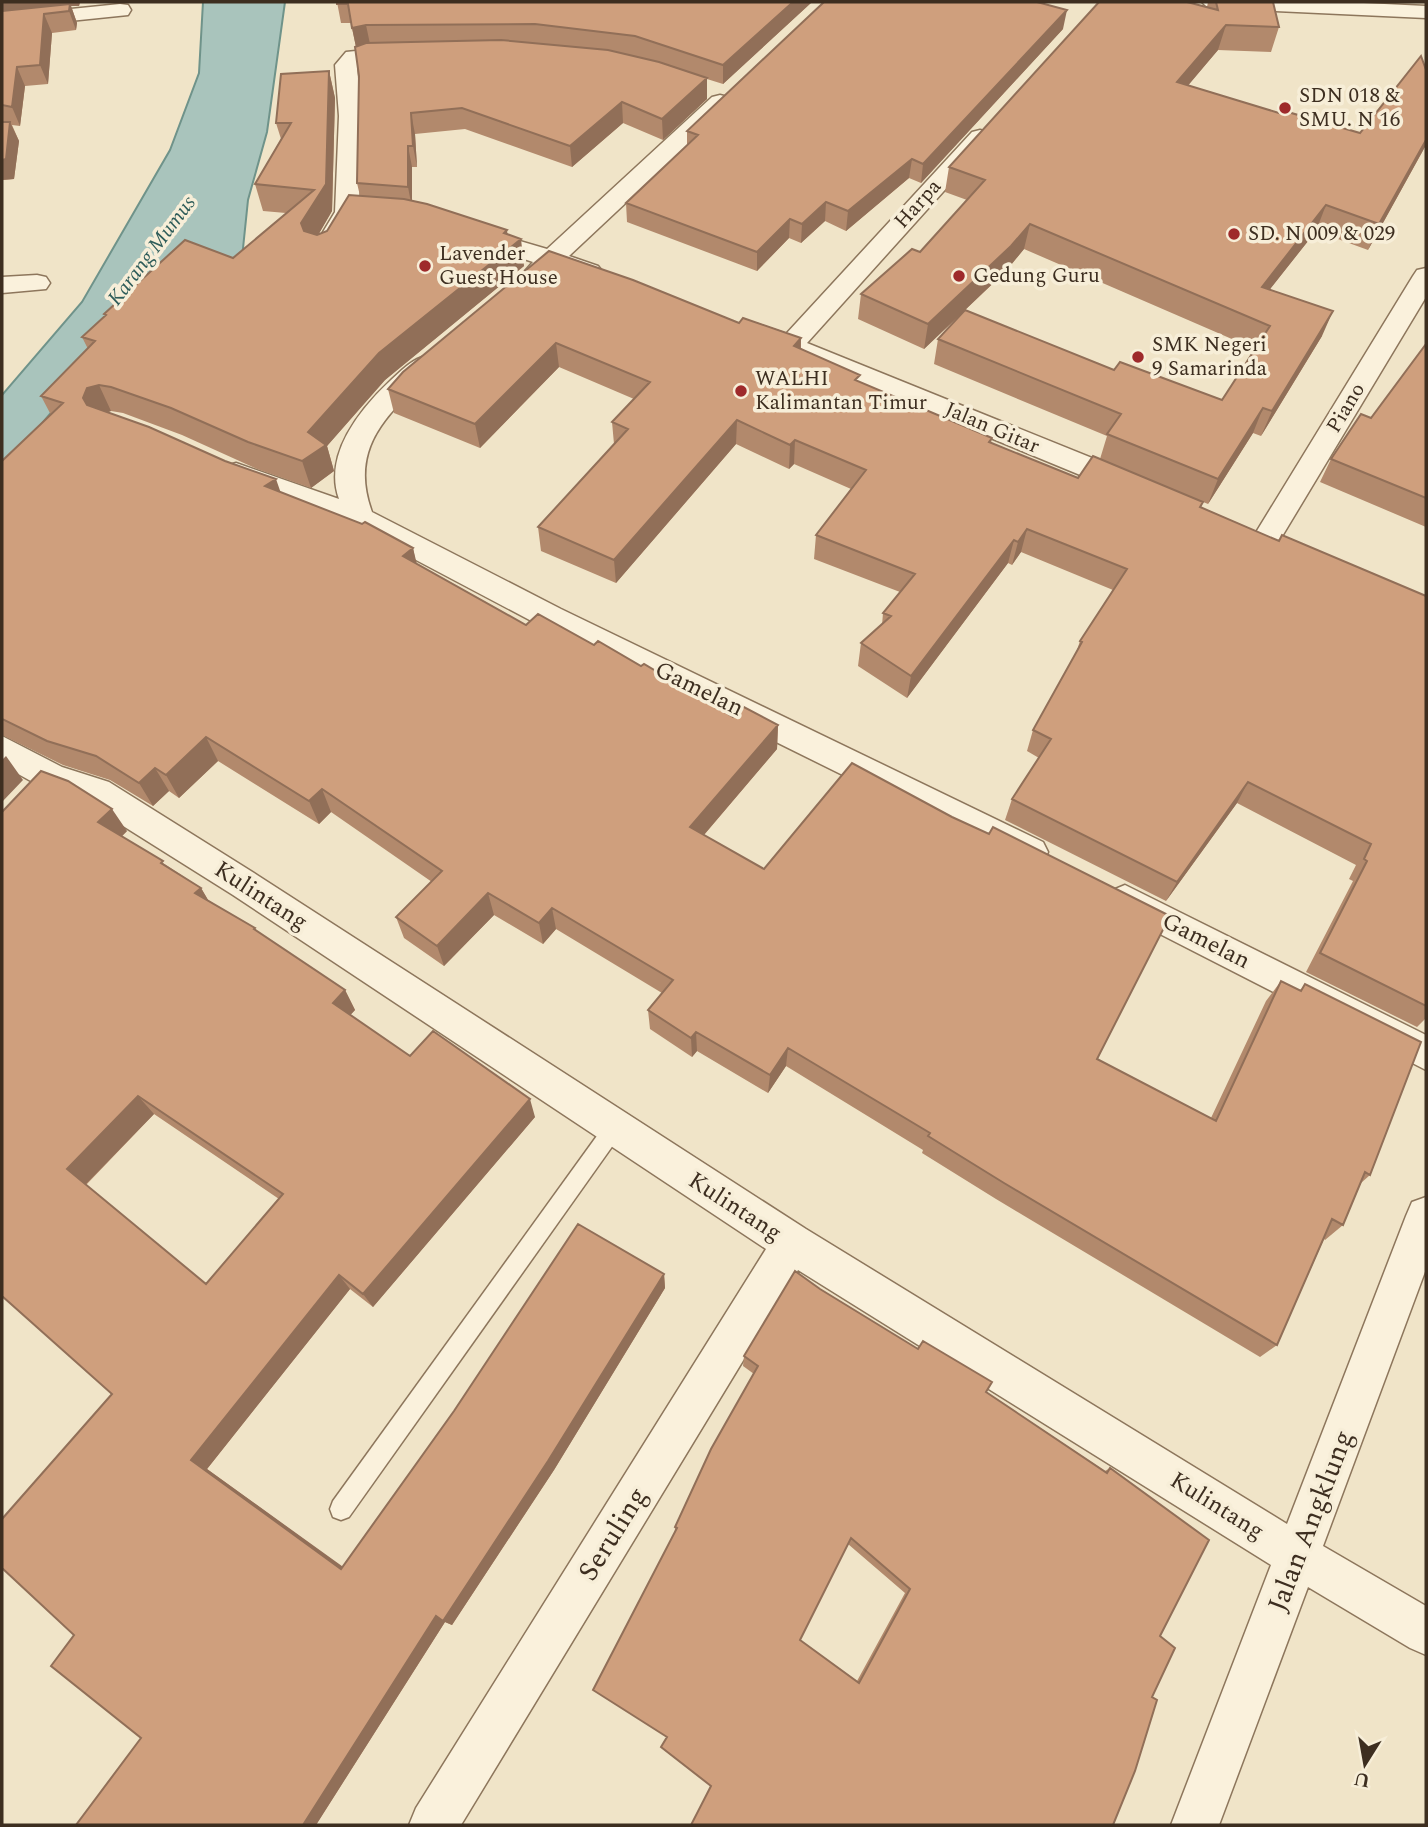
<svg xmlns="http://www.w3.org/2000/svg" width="1428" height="1827" font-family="Spectral,serif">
	<rect width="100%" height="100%" fill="#f0e4c8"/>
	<path fill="#a9c4bc" stroke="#6f938a" stroke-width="2" d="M203,2H285L267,132L248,200L242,258L102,352L2,471V395L82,302L170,150L199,73Z"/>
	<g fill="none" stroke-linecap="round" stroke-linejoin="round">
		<g stroke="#8d765c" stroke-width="3">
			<path id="lane" d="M614,1119L621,1122L624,1128L621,1134L349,1517L341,1520L333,1517L330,1509L333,1501L607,1122Z"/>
		</g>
		<g stroke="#8d765c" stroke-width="3">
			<path id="street" d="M1202,2H1343L1426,6V18L1213,8L1206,6Z
				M120,4L128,5L131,10L128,15L2,28V16Z
				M404,46L412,48L415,53L412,58L360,63L357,66L361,116L359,212L338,247L329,250L320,247L317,242L335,212L339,116L335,65L346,52Z
				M720,95L728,97L731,102L728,107L569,256L598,266L602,271L598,276L589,279L555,269C546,277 541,280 529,276L525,271L533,262L467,240L464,235L467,230L476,228L547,249L712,97Z
				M980,130L988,132L992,137L988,142L807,343L1139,477L1143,484L1139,491L1129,494L1119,491L748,338L744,332L748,326L757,324L786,334L972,132Z
				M1426,268V297L1275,548L1265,552L1255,548L1250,541L1255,534L1413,276L1417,270Z
				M37,275L46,277L50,283L46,289L2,293V277Z
				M425,356L434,359L438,365C432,376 420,383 411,392C374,427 353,460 372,512L561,609L1043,842L1048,852L1043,862L1031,866L1019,862L539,625L350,525L226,480L222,473L226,466L236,463L339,499C323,455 360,409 390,381C401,371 411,360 425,356Z
				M2,736L62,767L109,782L257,875L806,1229L1287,1524L1406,1216L1412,1202L1426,1197V1269L1323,1546L1426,1606V1655L1410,1648L1308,1587L1219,1825H1171L1271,1565L798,1270L461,1825H409L416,1808L766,1249L233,895L85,802L38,785L2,765Z
				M1125,885L1426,1035V1070L1113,910L1108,900L1113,890Z"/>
		</g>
		<use href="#lane" fill="#faf1dc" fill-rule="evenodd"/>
		<use href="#street" fill="#faf1dc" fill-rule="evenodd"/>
	</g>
	<path fill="#b2896c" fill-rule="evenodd" d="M2,2H80L79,6H71L77,23L76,30L52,33L48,84L25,86L20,126L12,125L19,141L14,179L2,180Z
		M337,2H812L723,84L707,79V99L663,140L623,123L572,167L465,129L415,134L417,167H412V201L508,234L524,266L385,380L327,446L334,471L311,488L257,469L182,435L123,413L111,411L108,412L281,493L413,548L416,564L526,625L594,645L641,666L733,717L778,725L777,749L704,835L1097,1059L1211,1118L1266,1001L1281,981L1300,991L1305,984L1370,1175L1361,1183L1343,1225L1325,1240L1324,1239L1277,1345L1260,1357L996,1199L922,1153L923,1150L786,1066L768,1093L697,1051L692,1057L650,1029L648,1010L662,993L556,929L543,944L494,915L444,966L404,938L396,917L432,882L331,812L319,824L218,761L179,798L169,791L153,806L110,780L63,765L2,735V461L51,415L41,396L88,349L82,337L105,316L104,314L233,258L286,213L263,211L255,184L281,139L276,123L329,71L335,98L332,211L318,235L327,231L360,196L357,183L359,76L356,47L351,23H341Z
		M1208,2H1216L1279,27L1271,52L1218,50L1188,85L1279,113L1360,133L1426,65V145L1368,250L1316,231L1269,290L1322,336L1261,436L1253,433L1208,504L1100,459L1107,436L934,364L938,339L1114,370L1222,400L1255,349L1024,249L1006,271L924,349L858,319L861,294L920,252L967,200L945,192L949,167L1207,7Z
		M1063,29L921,183L909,178L846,231L825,221L801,243L789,238L757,271L627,222L626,203L687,146V131Z
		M549,251L739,323L801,338V348L859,382L992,438L991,443L1078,478L1203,502L1201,507L1279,541L1426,596V1018L1417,1027L1306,972L1353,881L1349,879L1356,865L1237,803L1166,901L1005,820L1012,799L1039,758L1027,751L1033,730L1076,653L1080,641L1113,590L1021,552L1012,565L1008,563L907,698L858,666L861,643L882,625L883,613L900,592L814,559L816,535L851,489L794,464L789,469L736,444L616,583L541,551L538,527L614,444L612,422L634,399L559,367L480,448L394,413L388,389Z
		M1426,344V527L1320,482L1331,459L1371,418Z
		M2,812L127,831L122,836L201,888L208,900L345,990L355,1010L350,1015L410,1056L535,1117L373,1307L350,1289L207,1469L342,1567L664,1274L665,1288L554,1470L452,1625L445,1622L316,1825H76L141,1738L74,1635L112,1394ZM154,1114L279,1199L206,1284L86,1185Z
		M820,1289L986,1392L1105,1471L1110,1468L1160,1636L1152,1697L710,1786L667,1737L675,1527L754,1374L743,1366L744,1356ZM848,1544L905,1593L857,1681L800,1640Z"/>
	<path fill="#916f58" d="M2,2H80L79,6H71L77,23L76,30L69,11L2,13Z
		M793,2H812L723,84V65Z
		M1067,10L1063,29L921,183L923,164Z
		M44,14L52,33L48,84L40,65Z
		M366,25L370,44L356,47L352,28Z
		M1226,25L1218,50L1170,107L1177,82Z
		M17,67L25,86L20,126L12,107Z
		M329,71L335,98L332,211L309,251L301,223L326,184Z
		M707,78V99L663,140L662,119Z
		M622,102L623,123L572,167L570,146Z
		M411,113L415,134L417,167L413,146Z
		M10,122L19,141L14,179L2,180V160Z
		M1426,140V145L1368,250L1379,224Z
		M408,146L412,167V208L408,187Z
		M912,159L909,178L846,231L848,211Z
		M826,202L825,221L801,243L802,224Z
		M1326,205L1316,231L1252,312L1262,287Z
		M790,219L789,238L757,271V252Z
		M1030,224L1024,249L1006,271L924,349L928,324Z
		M507,230L509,248L521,239L524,266L385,380L327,446L334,471L311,488L302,461L308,432L379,353Z
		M1333,311L1322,336L1261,436L1272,411Z
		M801,338L800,362L794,346Z
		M556,343L559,367L480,448L475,424Z
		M99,385L111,411L100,415L96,424L83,398L87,388Z
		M1263,408L1253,433L1208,504L1218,479Z
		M737,420L736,444L616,583L614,560Z
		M795,440L794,464L789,469L790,445Z
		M276,479L285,505L265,486Z
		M1027,529L1021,552L1012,565L1018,542Z
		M1014,540L1008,563L907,698L911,676Z
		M413,548L419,573L403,556Z
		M778,725L777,749L691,850L690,827Z
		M206,737L218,761L179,798L166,775Z
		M6,756L23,780L2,802V760Z
		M155,768L169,791L153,806L139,783Z
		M1248,782L1237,803L1166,901L1177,882Z
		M322,789L331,812L319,824L309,801Z
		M112,809L127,831L113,845L98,822Z
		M201,888L214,910L195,893Z
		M488,893L494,915L444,966L437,946Z
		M552,908L556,929L543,944L539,923Z
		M345,990L355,1010L343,1023L333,1003Z
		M696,1032L697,1051L692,1057L691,1038Z
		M788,1048L786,1066L768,1093L770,1075Z
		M138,1096L154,1114L85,1185L67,1169Z
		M530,1099L535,1117L373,1307L363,1294Z
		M664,1274L665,1288L554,1470L452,1625L445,1622L316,1825H303L436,1616Z
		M339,1275L350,1289L207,1469L353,1574L341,1569L191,1460Z"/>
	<path fill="#cf9f7d" stroke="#916f58" stroke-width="2" fill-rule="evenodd" d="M337,2H793L723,65L635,36L535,24L366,25L352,28L348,4H337Z
		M824,2H1037L1067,10L923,164L912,159L848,211L826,202L802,224L790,219L757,252L626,203L698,135L687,131Z
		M1099,2H1187L1218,10L1216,2H1273L1279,27L1226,25L1177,82L1279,113L1281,110L1360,133L1421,56L1425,67L1426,65V140L1379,224L1326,205L1262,287L1333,311L1272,411L1263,408L1218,479L1107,434L1121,414L938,339L965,310L1114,370L1120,362L1222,400L1270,326L1030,224L1011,246L928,324L861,294L912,249L920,252L985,180L949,167Z
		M70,4L69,11L44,14L40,65L17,67L12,107L2,105V11Z
		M501,40L608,50L659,62L707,78L662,119L622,102L570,146L462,108L411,113L413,146H408V187L357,183L359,76L355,47L366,43Z
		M329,71L326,184L301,223L304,231L317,235L327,231L349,195L404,199L427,204L507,230L504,233L521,239L379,353L308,432L326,445L302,461L248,442L171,408L111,387L99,385L87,388L83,398L87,405L149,427L225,461L276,479L265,486L362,524L365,522L413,548L403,556L526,625L538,614L594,645L598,641L641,666L644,664L733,717L742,706L778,725L690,827L764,869L852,763L952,817L989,834L993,827L1170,916L1097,1059L1216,1121L1281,981L1301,991L1305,984L1421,1042L1370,1175L1365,1172L1343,1225L1332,1219L1277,1345L1004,1183L928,1136L930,1133L788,1048L770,1075L696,1032L691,1038L648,1010L673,980L552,908L539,923L488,893L437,946L396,917L442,871L322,789L309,801L206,737L166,775L155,768L139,783L96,756L47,741L2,719V461L63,403L41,396L95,341L82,337L106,315L104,314L185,240L233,258L314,190L255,184L291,123H276L281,74Z
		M2,122H10L6,159L2,160Z
		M549,251L633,280L739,323L743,318L801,338L794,346L860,375L855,380L992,438L989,442L1078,478L1093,456L1203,502L1200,507L1279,541L1282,535L1426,596V1006L1320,953L1367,861L1364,859L1371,844L1248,782L1177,882L1012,799L1051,739L1033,730L1082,642L1080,641L1127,569L1027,529L1018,542L1014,540L911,676L861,643L891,616L883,613L915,574L816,535L866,470L795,440L790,445L737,420L614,560L538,527L628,429L612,422L650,382L556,343L475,424L388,389L403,372Z
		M1426,344V498L1331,459L1361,414L1371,418Z
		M41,771L68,781L112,809L98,822L163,861L161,863L201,888L195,893L255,928L254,929L345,990L333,1003L410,1056L433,1031L530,1099L363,1294L339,1275L191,1460L341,1569L454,1411L578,1224L664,1274L548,1461L443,1621L436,1616L303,1825H76L141,1738L51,1666L74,1635L2,1568V1519L112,1394L2,1296V812ZM138,1096L283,1194L206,1284L67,1169Z
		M795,1271L820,1289L918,1349L923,1341L992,1382L986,1392L1107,1473L1110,1468L1209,1540L1160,1636L1175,1648L1152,1697L1157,1700L1135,1771L1113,1825H691L711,1786L661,1747L667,1737L593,1690L677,1528L675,1527L711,1449L758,1366L744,1356ZM851,1538L910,1589L859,1683L800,1640Z"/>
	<g fill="#9e2a2b" stroke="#f7eed8" stroke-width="2.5">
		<circle cx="1285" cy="108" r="7"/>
		<circle cx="1234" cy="234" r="7"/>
		<circle cx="425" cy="266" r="7"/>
		<circle cx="959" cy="276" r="7"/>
		<circle cx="1138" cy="357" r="7"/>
		<circle cx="741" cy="391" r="7"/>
	</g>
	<g text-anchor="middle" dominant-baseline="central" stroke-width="7" stroke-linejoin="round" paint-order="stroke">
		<g font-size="21" fill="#3d2e20" stroke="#f7eed8" text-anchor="start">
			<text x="1299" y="96">SDN 018 &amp;<tspan x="1299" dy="24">SMU. N 16</tspan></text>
			<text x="1248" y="234">SD. N 009 &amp; 029</text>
			<text x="439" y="254">Lavender<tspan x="439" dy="24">Guest House</tspan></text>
			<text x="973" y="276">Gedung Guru</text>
			<text x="1152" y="345">SMK Negeri<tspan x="1152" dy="24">9 Samarinda</tspan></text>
			<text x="755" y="379">WALHI<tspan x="755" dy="24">Kalimantan Timur</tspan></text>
		</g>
		<g font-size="21" fill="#3d2e20" stroke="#f7eed8">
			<text transform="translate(918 204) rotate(-48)">Harpa</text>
			<text transform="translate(1346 408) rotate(-59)">Piano</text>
			<text transform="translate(992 428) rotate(23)">Jalan Gitar</text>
		</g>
		<g font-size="21" font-style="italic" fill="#2f5d5a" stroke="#f7eed8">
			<text transform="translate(152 251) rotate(-53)">Karang Mumus</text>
		</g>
		<g font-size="24" fill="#3d2e20" stroke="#f7eed8">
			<text transform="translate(699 689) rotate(26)">Gamelan</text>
			<text transform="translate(261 896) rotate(33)">Kulintang</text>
			<text transform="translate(1206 941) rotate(27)">Gamelan</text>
			<text transform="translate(735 1207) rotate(33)">Kulintang</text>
			<text transform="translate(1217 1506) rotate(32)">Kulintang</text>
		</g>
		<g font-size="28" fill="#3d2e20" stroke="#f7eed8">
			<text transform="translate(1311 1521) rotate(-69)">Jalan Angklung</text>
			<text transform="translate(613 1534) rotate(-58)">Seruling</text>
		</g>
	</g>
	<rect width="1428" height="1827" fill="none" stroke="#3d2e20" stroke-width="7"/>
	<g transform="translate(1365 1764) rotate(191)" stroke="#f7eed8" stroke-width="5" paint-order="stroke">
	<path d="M0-5L12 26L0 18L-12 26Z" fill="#3d2e20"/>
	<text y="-10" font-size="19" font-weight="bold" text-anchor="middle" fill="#3d2e20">U</text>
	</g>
</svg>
